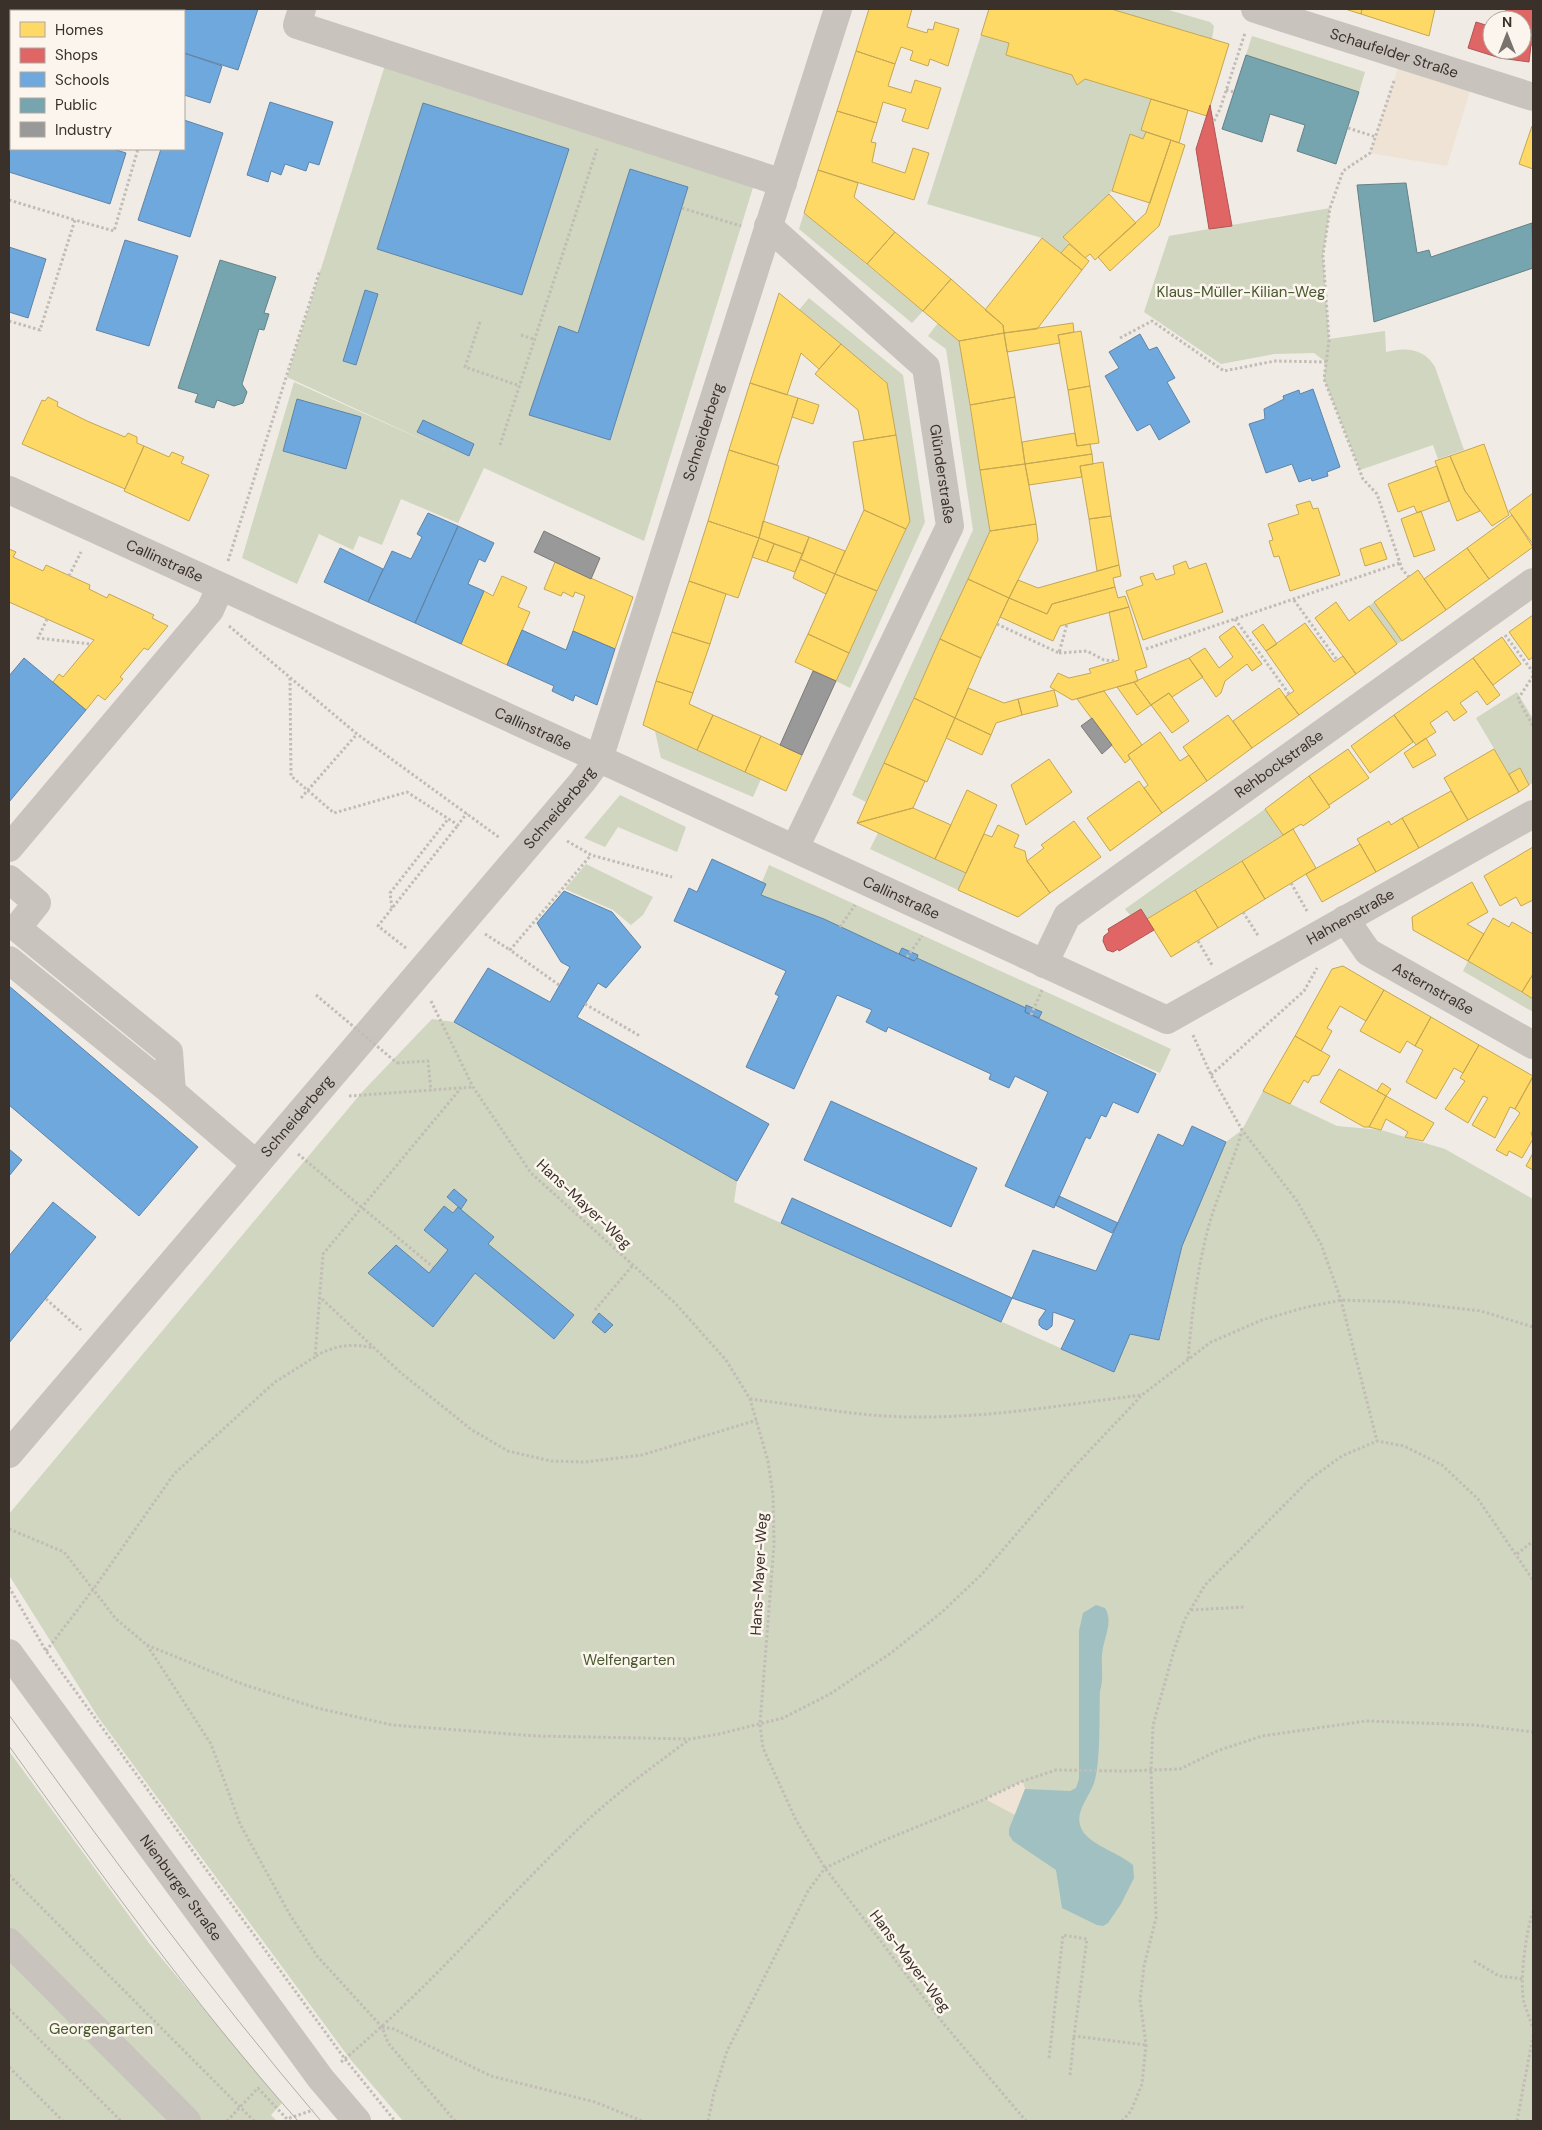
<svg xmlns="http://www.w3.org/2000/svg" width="1542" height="2130" font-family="'DM Sans',sans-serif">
	<rect width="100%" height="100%" fill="#f0ebe5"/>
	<path fill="#d0d6bf" d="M1118,9H1165L1210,22L1214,26L1212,39L1117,11Z
		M981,35L1009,43L1085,79L1151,99L1141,130L1146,132L1143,139L1130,135L1112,191L1063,237L1069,244L1061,253L1042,238L927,204Z
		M1252,36L1365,72L1359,92L1246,55Z
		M385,65L755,181L644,541L484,468L458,523L401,499L382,545L359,536L353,550L319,534L297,584L242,558L294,382L445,450L287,377Z
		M1330,208L1323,255L1329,339L1385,331L1386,352C1406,347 1424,348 1435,367L1464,450L1438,459L1433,445L1360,470L1324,379L1326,362L1314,353L1274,354L1221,364L1144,312L1169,236Z
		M804,213L923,311L912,323L799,229Z
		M809,298L903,375L925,522L850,688L836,681L910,521L887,383L799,310Z
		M938,323L959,341L990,531L866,802L852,795L973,530L946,349L928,336Z
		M1374,602L1402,641L1397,644L1369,606Z
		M1517,692L1533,719V783L1529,785L1520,768L1509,774L1476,718Z
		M655,731L761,779L753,797L661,758Z
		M620,795L686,827L677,852L618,827L605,847L584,838Z
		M1265,809L1283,835L1147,919L1141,909L1130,915L1125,909Z
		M878,833L966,873L958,890L870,849Z
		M586,864L653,897L643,915L631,925L613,910L565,889Z
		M769,865L1171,1049L1160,1073L1031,1015L1026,1008L917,958L899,954L824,919L761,895L762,882Z
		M1468,961L1533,999V1012L1463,971Z
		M432,1019L454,1022L737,1181L734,1202L1114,1372L1130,1334L1160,1339L1182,1246L1226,1142L1242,1130L1263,1091L1337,1126L1381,1130L1445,1149L1533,1199V2121H403L350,2059L98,1717L9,1575V1514L363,1091Z
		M9,1751L149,1943L282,2103L271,2115L277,2121H9Z"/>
	<path fill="#eee3d5" d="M1402,56L1474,78L1447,166L1370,153Z
		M1023,1781L1025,1789L1015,1815L985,1799Z"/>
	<path fill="#a1c0c1" d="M1096,1605L1105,1608C1114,1622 1103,1639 1102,1655C1101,1667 1104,1678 1100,1691C1099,1714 1101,1763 1094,1783C1088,1800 1071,1815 1084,1833C1094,1846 1119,1853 1133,1865L1134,1878L1121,1904L1108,1923L1103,1926L1097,1925L1062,1908L1056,1870L1013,1841L1009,1835V1829L1025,1789L1070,1791L1076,1788L1079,1779V1631L1083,1613Z"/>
	<path fill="#ffd966" stroke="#c4a754" d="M869,9H912L907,27L927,33L928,29L933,30L935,22L959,29L948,66L930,59L928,66L910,60L913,51L901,47L895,64L856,51Z
		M989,9H1111L1229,44L1207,116L1085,79L1077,85L1072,75L1006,55L1009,43L981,35Z
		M1345,9H1362L1361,14Z
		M1362,9H1435L1429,36L1361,14Z
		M856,51L895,64L888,86L911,93L915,80L941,88L928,129L902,121L906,109L883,102L877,123L837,111Z
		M1151,99L1188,110L1179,143L1141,130Z
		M837,111L877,123L871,142L876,143L872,162L905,173L913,148L929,153L914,200L818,170Z
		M1532,126H1533V169L1519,164Z
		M1146,132L1171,140L1150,203L1112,191L1130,134L1143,139Z
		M1171,140L1185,145L1159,226L1110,271L1098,257L1146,213Z
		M818,170L858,183L854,197L895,232L867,264L804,213Z
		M1109,194L1136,223L1095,260L1090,254L1085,258L1063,237Z
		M895,232L951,279L923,311L867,264Z
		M1042,238L1082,270L1037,329L1004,333L1003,325L985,310Z
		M1069,244L1089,261L1082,270L1061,253Z
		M951,279L1003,325L1004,333L959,341L923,311Z
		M779,293L841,344L819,369L801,353L787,395L750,383Z
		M1073,323L1074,332L1058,335L1060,343L1007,352L1004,333Z
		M1081,331L1090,386L1068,390L1058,335Z
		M1004,333L1015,397L970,405L959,341Z
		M841,344L887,383L896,435L864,440L858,410L815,374Z
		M750,383L798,398L777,465L729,450Z
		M1090,386L1099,443L1077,446L1068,390Z
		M48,397L58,402L57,406L87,421L125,437L128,433L137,437V443L144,446L125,489L22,444L42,400L45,401Z
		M1015,397L1025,464L980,470L970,405Z
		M798,398L819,405L813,424L792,417Z
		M1075,433L1077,446L1090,444L1092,454L1025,464L1022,442Z
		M896,435L910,521L906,529L864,510L853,442Z
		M1484,444L1509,515L1492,526L1465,491L1450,456Z
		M144,446L169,457L172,452L184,457L181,463L209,475L189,521L124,491Z
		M729,450L779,466L759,538L708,521Z
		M1092,454L1093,464L1080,466L1082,477L1029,485L1025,464Z
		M1450,456L1465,491L1480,511L1457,521L1435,461Z
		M1103,462L1111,516L1089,519L1080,466Z
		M1025,464L1036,524L990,531L980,470Z
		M1437,466L1449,501L1417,513L1414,506L1398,512L1388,484Z
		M1533,493V544L1509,511Z
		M1310,501L1313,509L1318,508L1340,575L1290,591L1279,556L1274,557L1269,541L1273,540L1268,524L1299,514L1296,505Z
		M864,510L906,529L877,591L835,574Z
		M1421,511L1435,550L1414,557L1401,519Z
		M1512,515L1533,547L1489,579L1467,548Z
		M1111,516L1119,565L1097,571L1089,519Z
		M708,521L759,538L738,598L689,581Z
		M763,521L809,537L803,554L759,538Z
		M1036,524L1038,540L1009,598L968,579L990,531Z
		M809,537L845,551L835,574L800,559Z
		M759,538L774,544L767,562L752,557Z
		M1381,542L1387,559L1365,566L1360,549Z
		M774,544L803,554L795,572L767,562Z
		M1467,548L1489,579L1446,610L1424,579Z
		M9,549L16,552L13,557L43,571L46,565L90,585L89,589L107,598L109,594L154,615L152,618L168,626L148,650L144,648L120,677L123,679L105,700L98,695L86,710L53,682L59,674L63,677L94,640L9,602Z
		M800,559L835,574L826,594L793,578Z
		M1186,561L1189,569L1206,563L1223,612L1143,640L1126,591L1143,585L1140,577L1153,573L1156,580L1175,574L1173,566Z
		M555,562L633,597L615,649L573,631L585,596L575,592L573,597L563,592L561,596L544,589Z
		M1119,565L1121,576L1113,578L1115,587L1052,604L1047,614L1009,598L1018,580L1038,588Z
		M1418,570L1446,610L1402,641L1374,602Z
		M835,574L877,591L849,653L808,634Z
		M502,576L527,587L518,607L530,612L507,665L461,644L484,591L493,596Z
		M968,579L1009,598L981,658L940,639Z
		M689,581L726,594L710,644L672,632Z
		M1115,587L1118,598L1125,596L1129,607L1060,626L1053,641L1000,617L1009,598L1047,614L1052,604Z
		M1336,602L1349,621L1369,606L1397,644L1356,674L1315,618Z
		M1129,607L1147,667L1135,671L1138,681L1072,700L1050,687L1058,673L1069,678L1091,673L1089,669L1119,660L1109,612Z
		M1533,615V657L1529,660L1509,632Z
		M1305,623L1334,662L1343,656L1356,674L1299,715L1285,697L1294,691L1266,651Z
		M1263,624L1277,644L1266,651L1252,632Z
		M1234,626L1262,664L1252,671L1247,664L1225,681L1221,693L1216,697L1189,658L1205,648L1219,668L1233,657L1219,637Z
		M672,632L710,644L693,693L656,681Z
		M808,634L849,653L836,681L795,662Z
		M1502,637L1521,664L1493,685L1473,658Z
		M940,639L981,658L955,718L914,698Z
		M1189,658L1203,677L1172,697L1169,693L1151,705L1134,682Z
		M1473,658L1500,695L1487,705L1477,691L1460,703L1467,712L1454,721L1447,711L1430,723L1436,732L1416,745L1394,715Z
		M656,681L693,693L689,704L713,715L697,750L643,725Z
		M1134,682L1151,705L1137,715L1117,687Z
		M968,688L1004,703L1018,699L1022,715L996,723L991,735L955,718Z
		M1279,688L1299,715L1252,748L1233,721Z
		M1054,690L1058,706L1022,715L1018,699Z
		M1104,691L1142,745L1128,755L1130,759L1125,763L1077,699Z
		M1169,693L1189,721L1172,733L1151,705Z
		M914,698L955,718L927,782L884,763Z
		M713,715L761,736L745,772L697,750Z
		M1228,715L1252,748L1207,781L1183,747Z
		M1394,715L1413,742L1370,773L1351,746Z
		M955,718L991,735L982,755L946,738Z
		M1160,732L1180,761L1189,755L1207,781L1162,813L1144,788L1148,785L1128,755Z
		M761,736L802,755L786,791L745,772Z
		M1426,738L1436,755L1413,768L1404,753Z
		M1348,749L1369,778L1329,805L1309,776Z
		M1494,749L1519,792L1468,820L1444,778Z
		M1049,759L1072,792L1026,825L1011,785Z
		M884,763L925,781L913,808L857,823Z
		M1520,768L1529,785L1519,792L1509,774Z
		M1309,776L1330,807L1303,826L1301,824L1283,835L1265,809Z
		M1139,781L1162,813L1110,851L1087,818Z
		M967,790L997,805L966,873L935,859Z
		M1451,791L1468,820L1419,848L1402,818Z
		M913,808L951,825L935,859L857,823Z
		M1402,818L1419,848L1376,872L1357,839L1389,821L1391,825Z
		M1074,821L1101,857L1050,893L1027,861L1044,848L1041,845Z
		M998,825L1019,835L1014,847L1025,851L1027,861L1050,893L1018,917L958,890L984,834L992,837Z
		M1293,829L1316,868L1265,899L1242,861Z
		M1360,844L1376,872L1322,902L1306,874Z
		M1533,847V900L1521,906L1516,897L1500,906L1484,876Z
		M1242,861L1265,899L1218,928L1195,890Z
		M1472,882L1488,912L1467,924L1484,934L1468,961L1413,930L1412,917Z
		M1195,890L1218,928L1171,957L1147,919Z
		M1493,918L1509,927L1512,922L1533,934V974L1522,992L1468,961Z
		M1343,966L1384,990L1366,1021L1340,1006L1327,1028L1332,1031L1321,1051L1295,1036L1332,969Z
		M1533,974V999L1522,992Z
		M1384,990L1431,1017L1415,1046L1407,1041L1400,1053L1360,1031Z
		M1431,1017L1479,1045L1463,1073L1454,1068L1436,1099L1406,1082L1423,1050L1415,1046Z
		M1295,1036L1330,1056L1319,1075L1312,1076L1308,1083L1304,1080L1290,1104L1263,1091Z
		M1479,1045L1533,1076L1515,1109L1510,1107L1495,1138L1472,1125L1488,1098L1483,1096L1468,1123L1445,1109L1465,1081L1460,1078Z
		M1339,1069L1386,1096L1369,1127H1364L1320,1102Z
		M1533,1077V1130L1531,1133L1533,1139L1522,1158L1509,1151L1507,1156L1496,1150L1520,1113L1515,1109Z
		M1382,1083L1391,1089L1386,1096L1377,1091Z
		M1386,1096L1434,1123L1423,1141L1405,1137L1408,1132L1386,1119L1381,1130L1369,1127Z
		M1533,1153V1170L1526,1166Z"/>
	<path fill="#e06666" stroke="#ae5654" d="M1506,9H1533V45H1531L1529,62L1500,58L1468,48L1476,22L1492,27V50H1522V20H1505Z
		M1210,105L1232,226L1209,229L1196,149Z
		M1141,909L1154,930L1119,951L1118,949L1113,952L1107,950L1103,941L1104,936L1109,932L1108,929Z"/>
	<path fill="#6fa8dc" stroke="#5f84a7" d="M136,9H182L181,11H135Z
		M182,9H258L238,70L184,53V11H181Z
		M184,53L222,66L210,103L184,95Z
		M270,102L333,122L319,165L309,162L306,171L285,164L281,175L271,171L268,182L247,175Z
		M423,103L569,149L522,295L377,249Z
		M9,116L11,117V149H113L126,153L110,204L9,172Z
		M184,120L223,133L190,237L138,220L161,149H184Z
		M630,169L688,187L610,440L529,415L559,326L578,333Z
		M125,240L178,256L149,346L96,330Z
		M9,247L46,259L28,318L9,312Z
		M365,290L378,294L356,365L343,361Z
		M1140,334L1149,350L1157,347L1175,378L1167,382L1190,422L1159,440L1150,424L1137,431L1105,376L1119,368L1109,352Z
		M1313,389L1340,467L1327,472L1328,476L1312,481L1311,478L1299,482L1292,464L1266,473L1249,424L1265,419L1264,409L1284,399L1283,396L1299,390L1300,394Z
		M297,399L361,417L346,469L283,451Z
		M423,420L474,444L469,456L417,432Z
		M428,513L458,526L415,623L368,602L392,551L411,559L422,537L417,534Z
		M458,526L494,543L485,562L479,559L468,584L484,591L461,644L415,623Z
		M340,548L383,569L368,602L324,582Z
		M522,630L566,650L573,631L615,649L597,705L575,695L573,701L552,691L554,686L507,665Z
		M24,658L86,710L9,802V676Z
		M712,859L766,884L761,895L824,919L914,961L917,958L1026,1008L1025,1012L1156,1074L1138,1113L1113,1102L1106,1117L1101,1115L1090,1139L1086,1137L1054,1208L1005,1186L1048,1092L1015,1076L1009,1088L989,1079L991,1074L932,1047L888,1027L886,1032L866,1022L872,1010L837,995L794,1089L746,1067L779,996L775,994L786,971L674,921L689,888L697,892Z
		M564,891L612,912L641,947L606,988L598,983L577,1017L769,1124L737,1181L454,1022L488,968L550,1002L570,967L561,962L537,923Z
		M902,948L918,955L917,958L914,961L899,954Z
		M9,986L198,1147L139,1216L9,1105Z
		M1026,1005L1042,1012L1039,1018L1025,1012Z
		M831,1101L977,1168L951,1227L804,1160Z
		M1192,1126L1226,1142L1182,1246L1159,1340L1130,1334L1114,1372L1061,1349L1075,1320L1053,1312L1052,1326L1047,1330L1042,1328L1039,1325V1320L1046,1310L1012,1298L1033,1250L1096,1271L1158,1134L1183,1146Z
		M9,1149L22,1160L9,1176Z
		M454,1189L467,1200L461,1209L447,1197Z
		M1059,1196L1118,1223L1112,1233L1055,1205Z
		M792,1198L1012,1298L1001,1322L781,1223Z
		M53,1202L96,1237L9,1343V1256Z
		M444,1206L453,1213L458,1207L494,1237L488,1244L574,1315L554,1339L475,1273L433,1327L368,1273L396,1245L429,1273L448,1250L424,1230Z
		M599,1313L613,1325L605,1333L592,1322Z"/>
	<path fill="#76a5af" stroke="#648287" d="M1246,55L1359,92L1336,164L1297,151L1305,125L1270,114L1262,142L1222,129Z
		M1406,183L1417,253L1429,250L1431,257L1532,223L1533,268L1374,322L1357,185Z
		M220,260L276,277L264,313L269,314L264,330L259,329L242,384L247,392L243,403L234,406L217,400L214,408L195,402L198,394L178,388Z"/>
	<path fill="#999" stroke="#7d7a78" d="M544,531L600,558L591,579L534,552Z
		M813,671L836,681L802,755L780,745Z
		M1092,718L1112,745L1102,754L1081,726Z"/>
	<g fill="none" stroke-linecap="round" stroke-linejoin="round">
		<path stroke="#c2bcb6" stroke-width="3" stroke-dasharray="2.5 2.5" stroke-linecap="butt" d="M124,11V9
			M1394,81L1370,153L1343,171L1330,208L1323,255L1329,340L1324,379L1363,479L1377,494L1402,569L1409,577
			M1226,90L1234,92
			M9,91L11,92
			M1214,121L1220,109L1245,33
			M1348,128L1376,137
			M9,200L75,220
			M682,208L741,226
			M9,321L40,330L75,220L114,231L138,149
			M480,322L465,367L520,386
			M521,335L536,340
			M1120,338L1152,321L1224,371L1275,361L1326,362
			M500,445L597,149
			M228,561L320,270
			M69,576L81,552
			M1294,600L1337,660
			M47,619L38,638L90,644
			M1235,619L1289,694
			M997,624L1059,653L1067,624
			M229,626L357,734L500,838
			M1505,635L1533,672
			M1146,649L1400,563
			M1059,653L1087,651L1104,660L1116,661
			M1533,676L1518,699L1533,726
			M290,678L291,776L334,813L407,792L458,825L467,813
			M301,798L357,734
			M567,841L591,855L672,877
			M1291,883L1307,911
			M392,908L390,893L448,819
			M1243,912L1259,937
			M840,927L855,905
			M485,934L510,950
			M1198,941L1212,965
			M406,948L378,926L458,825
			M907,957L922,936
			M559,985L510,950L591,855
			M431,1001L473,1087L531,1173L675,1303L726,1360L750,1399L768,1461L773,1495L774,1545L760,1724L763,1748L796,1820L825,1868L943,2023L1026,2121
			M585,1004L640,1036
			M1031,1015L1042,990
			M1193,1035L1211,1075L1242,1130L1297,1201L1321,1244L1341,1300L1377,1441
			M397,1063L428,1061L431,1091
			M1211,1075L1304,991L1317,968
			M349,1096L473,1087
			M298,1154L433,1267
			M46,1299L81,1330
			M322,1299L401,1373L472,1430L508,1451L551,1461L585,1462L642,1455L757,1420
			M595,1310L633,1265
			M316,1356C335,1345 352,1343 374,1348
			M1188,1359C1192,1313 1197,1269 1209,1225C1218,1193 1233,1163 1242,1131
			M750,1399C807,1406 865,1418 923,1417C996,1417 1069,1404 1142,1395
			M9,1529L64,1552L116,1619L147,1645L211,1744L240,1824L290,1915L317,1956L382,2027L388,2043L455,2121
			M1517,1554L1533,1541
			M9,1587L46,1651L345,2059L395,2121
			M1191,1610L1244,1607
			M147,1645L242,1684L317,1708L392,1725L536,1736L690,1739L719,1734L783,1718L830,1694L891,1653L942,1612L982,1574L1074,1467L1142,1395L1211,1342L1262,1320L1303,1308L1341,1300L1402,1302L1481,1311L1533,1327
			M46,1651L92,1591L174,1474L275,1382L315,1357L323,1254L461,1088
			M9,1875L254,2121
			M1533,1911C1526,1933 1519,1980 1524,2003C1527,2011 1530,2020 1533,2028
			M1474,1961L1499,1976L1523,1979
			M9,2009L121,2121
			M382,2027L394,2029L491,2076L595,2102L642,2121
			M1049,2058L1063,1935L1087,1939L1074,2036L1146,2045
			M341,2062C424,1993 493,1912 570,1837C607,1800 648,1770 690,1739
			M9,2067L63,2121
			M1070,2075L1074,2036
			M227,2121L258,2088L287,2119L313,2110
			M708,2121L714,2093L727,2051L808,1891L825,1868L880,1842L985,1799L1023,1781L1056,1770L1125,1771L1180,1769L1217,1751L1262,1736L1366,1721L1475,1725L1533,1732
			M1122,2121L1131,2111L1142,2084L1146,2045L1140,2000L1144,1966L1156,1918L1151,1771L1153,1725L1174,1650L1185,1619L1205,1585L1310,1479L1342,1456L1377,1441L1404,1446L1442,1465L1478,1499L1533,1580
			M1517,2121L1533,2036"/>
		<g stroke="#c9c3be" stroke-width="28">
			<path d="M302,9L297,25L783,183"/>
			<path id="s1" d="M1255,9L1533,97"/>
			<path id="s2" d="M768,226L926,367L950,526L795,848"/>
			<path id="s3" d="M9,490L626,771L1167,1020L1533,814"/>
			<path d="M9,848L210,610L220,588"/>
			<path d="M9,879L37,903L17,928L169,1052L172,1092"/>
			<path id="s4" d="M1345,919L1368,952L1533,1045"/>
			<path d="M9,960L172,1092L256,1164"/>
			<path id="s5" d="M1044,964L1067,916L1533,582"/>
			<path id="s6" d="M9,1454L582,782L599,759L838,9"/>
			<path id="s7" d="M9,1653L321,2079L357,2121"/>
			<path d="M9,1942L187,2121"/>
		</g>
		<path stroke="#b1aca8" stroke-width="1" d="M9,1715C109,1853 210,1991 321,2121
			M9,1746C101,1874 193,2003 298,2121"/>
		<path stroke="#c2bcb6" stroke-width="3" stroke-dasharray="2.5 2.5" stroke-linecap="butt" d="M316,995L397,1063"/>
	</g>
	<g text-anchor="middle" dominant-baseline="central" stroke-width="5" stroke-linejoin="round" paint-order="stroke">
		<g font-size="15" fill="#3b312b" stroke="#fbf5ee">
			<text stroke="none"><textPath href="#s1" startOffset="146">Schaufelder Straße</textPath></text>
			<text stroke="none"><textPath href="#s6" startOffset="1255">Schneiderberg</textPath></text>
			<text stroke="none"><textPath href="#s2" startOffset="320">Glünderstraße</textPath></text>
			<text stroke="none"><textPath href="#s3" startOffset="171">Callinstraße</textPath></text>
			<text stroke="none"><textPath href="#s3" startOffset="576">Callinstraße</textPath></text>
			<text stroke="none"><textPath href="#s5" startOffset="314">Rehbockstraße</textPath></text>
			<text stroke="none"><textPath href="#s6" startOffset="849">Schneiderberg</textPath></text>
			<text stroke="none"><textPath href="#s3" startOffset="981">Callinstraße</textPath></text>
			<text stroke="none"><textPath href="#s3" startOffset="1484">Hahnenstraße</textPath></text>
			<text stroke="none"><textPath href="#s4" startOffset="115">Asternstraße</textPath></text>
			<text stroke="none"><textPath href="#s6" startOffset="444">Schneiderberg</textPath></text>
			<text transform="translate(584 1204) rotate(43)">Hans-Mayer-Weg</text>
			<text transform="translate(759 1574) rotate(-87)">Hans-Mayer-Weg</text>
			<text stroke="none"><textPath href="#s7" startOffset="291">Nienburger Straße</textPath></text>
			<text transform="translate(910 1961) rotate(53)">Hans-Mayer-Weg</text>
		</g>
		<g font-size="15" fill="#48592e" stroke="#fbf5ee">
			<text x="1241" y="292">Klaus-Müller-Kilian-Weg</text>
			<text x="629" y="1660">Welfengarten</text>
			<text x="101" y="2029">Georgengarten</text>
		</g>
	</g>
	<rect width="1542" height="2130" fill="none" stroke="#3b312b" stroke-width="20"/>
	<rect x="10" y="10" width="175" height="140" fill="#fbf5ee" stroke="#aea7a0"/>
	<rect x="20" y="22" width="25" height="15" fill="#ffd966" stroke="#aea7a0"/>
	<text x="55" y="35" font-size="15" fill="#3b312b">Homes</text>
	<rect x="20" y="48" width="25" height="15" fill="#e06666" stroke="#aea7a0"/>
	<text x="55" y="60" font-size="15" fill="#3b312b">Shops</text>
	<rect x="20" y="72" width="25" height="15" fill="#6fa8dc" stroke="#aea7a0"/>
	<text x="55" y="85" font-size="15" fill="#3b312b">Schools</text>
	<rect x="20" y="98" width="25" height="15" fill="#76a5af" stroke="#aea7a0"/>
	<text x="55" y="110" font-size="15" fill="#3b312b">Public</text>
	<rect x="20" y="122" width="25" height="15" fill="#999999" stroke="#aea7a0"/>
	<text x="55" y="135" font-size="15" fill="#3b312b">Industry</text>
	<g transform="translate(1507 35)"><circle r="24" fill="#fbf5ee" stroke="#aea7a0"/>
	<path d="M0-4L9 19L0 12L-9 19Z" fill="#7a726c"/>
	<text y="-8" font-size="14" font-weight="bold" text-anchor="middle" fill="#3b312b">N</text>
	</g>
</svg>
